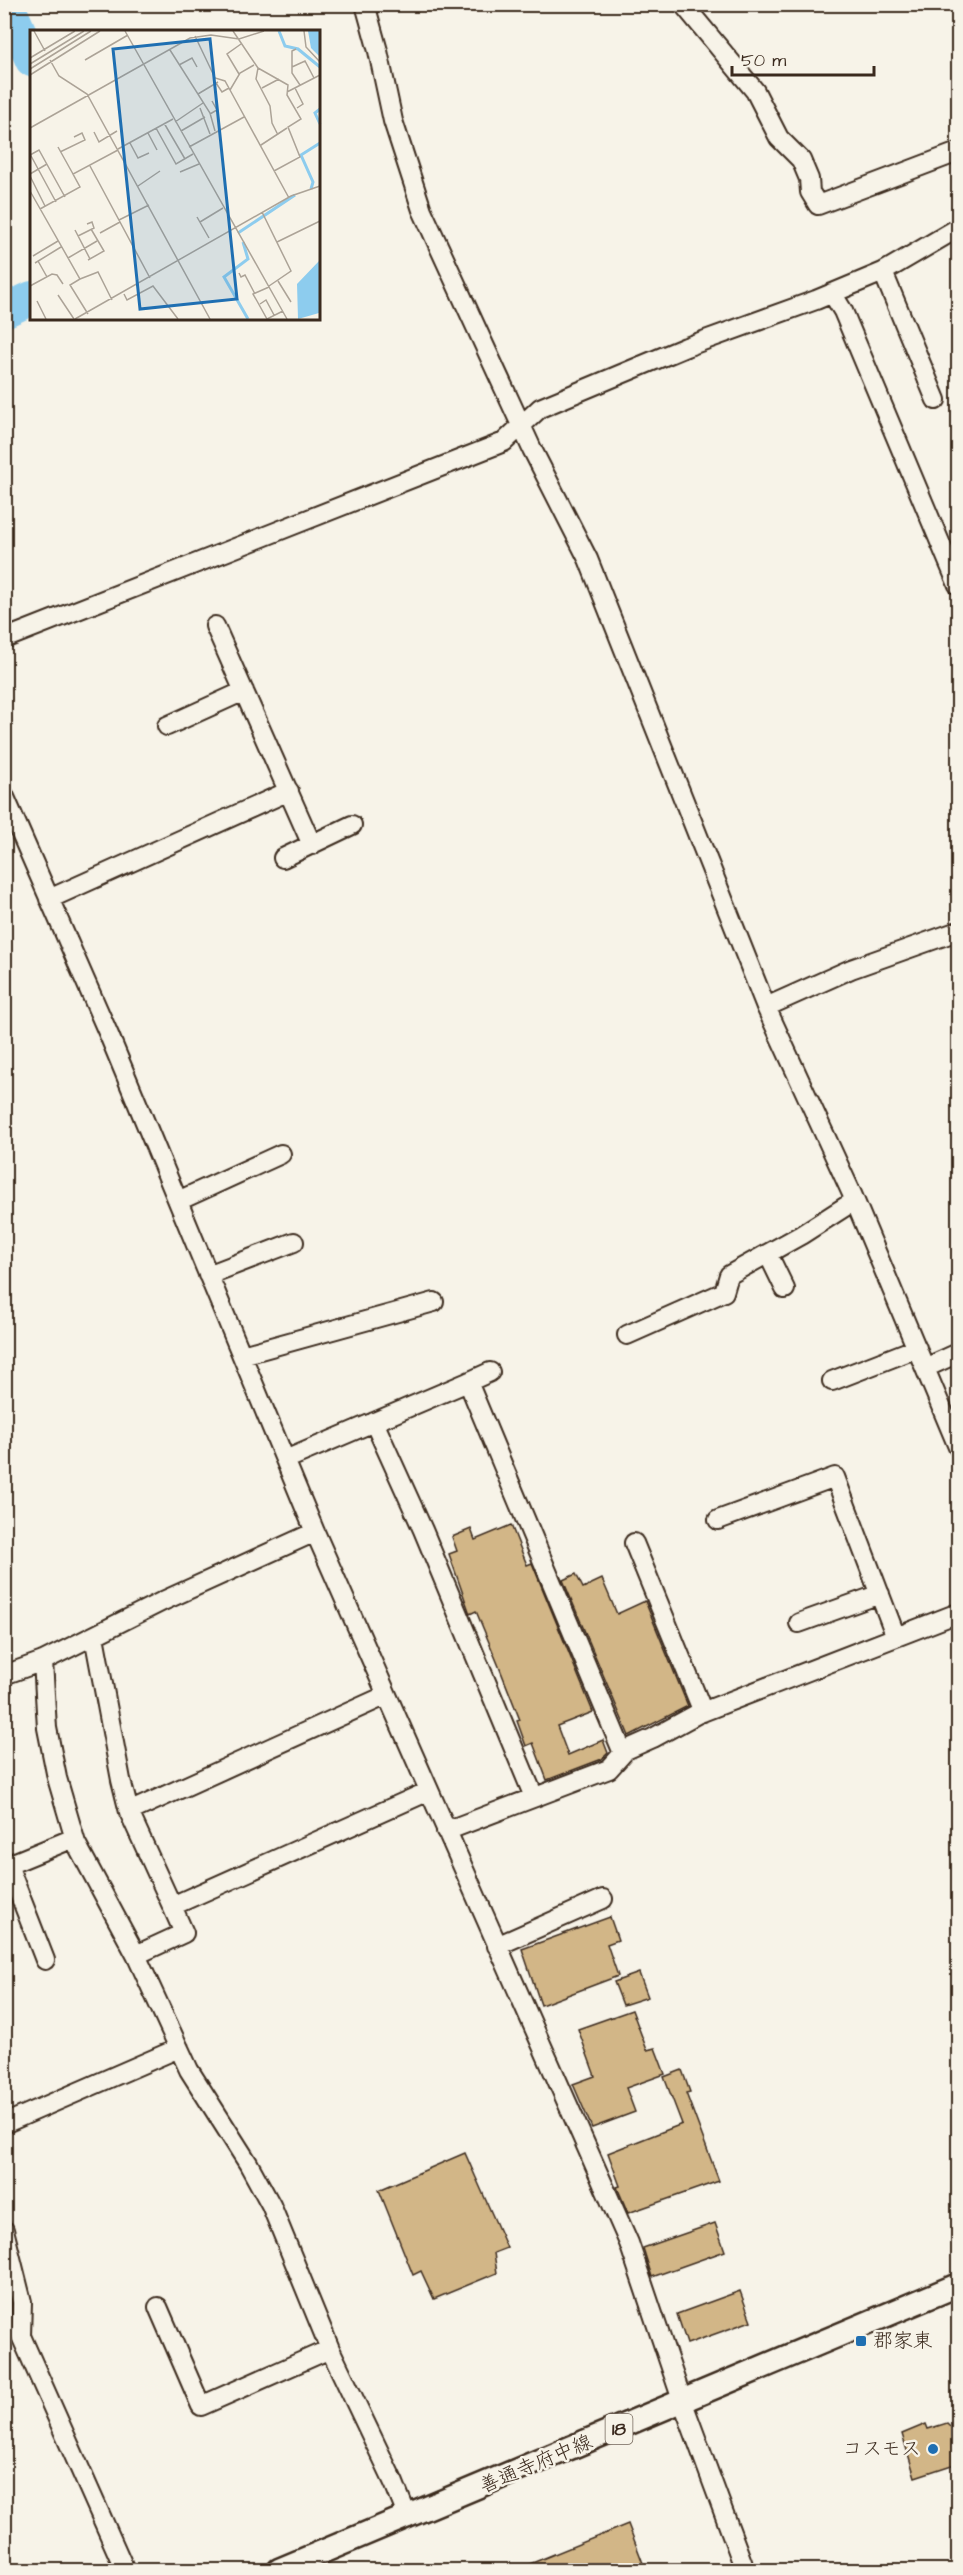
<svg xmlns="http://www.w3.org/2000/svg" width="963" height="2575" font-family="'Architects Daughter','Klee One',sans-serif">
	<rect width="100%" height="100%" fill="#f7f3e8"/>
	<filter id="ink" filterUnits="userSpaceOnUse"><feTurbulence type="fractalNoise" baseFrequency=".0167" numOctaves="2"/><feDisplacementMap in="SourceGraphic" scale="12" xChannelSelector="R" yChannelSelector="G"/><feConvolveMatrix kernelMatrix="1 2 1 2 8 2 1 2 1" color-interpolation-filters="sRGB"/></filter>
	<g filter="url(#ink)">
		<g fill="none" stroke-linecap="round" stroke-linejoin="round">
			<path stroke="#8dccee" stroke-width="34" d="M7,4L32,60
				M4,311L32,298"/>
		</g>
		<path fill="#d2b687" stroke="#3b2a1e" stroke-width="1.5" d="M511,1525L527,1565L532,1563L593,1712L557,1726L568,1755L603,1740L608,1753L602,1759L547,1780L533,1743L526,1746L517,1721L520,1720L498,1664L476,1611L470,1614L449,1554L457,1551L452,1537L471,1529L475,1540Z
			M576,1574L583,1588L602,1579L617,1614L645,1601L688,1706L629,1736L563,1580Z
			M610,1917L618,1940L607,1944L618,1976L541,2005L522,1949Z
			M639,1973L648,1997L623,2005L614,1982Z
			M632,2010L647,2050L655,2048L665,2074L626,2088L635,2112L592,2128L573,2084L595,2076L578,2029Z
			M682,2070L690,2092L686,2093L719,2181L628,2213L617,2187L620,2186L608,2153L682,2124L664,2077Z
			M465,2153L507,2248L494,2253L497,2273L434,2299L421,2271L413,2275L379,2190Z
			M715,2223L725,2251L652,2277L643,2248Z
			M740,2291L751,2321L687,2344L677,2314Z
			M947,2423L952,2428L958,2426V2463L915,2477L902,2434L926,2424L928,2429Z
			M628,2524L646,2571H515V2570Z"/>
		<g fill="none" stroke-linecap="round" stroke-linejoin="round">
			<g stroke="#3b2a1e" stroke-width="22">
				<path id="minor" d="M365,4L378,51L393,121L422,210L532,449L588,559L766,1007L852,1194L958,1447
					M683,4L755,91L779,138L801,160L809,179L810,192L818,205L958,152
					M883,272L936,400
					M832,293L843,311L958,585
					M215,626L312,845
					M4,639L504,442L540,408L686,347L816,300L883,272L958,228
					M167,726L244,691
					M4,795L109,1035L315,1532L629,2243L683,2403L745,2570
					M283,858L352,825
					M49,899L289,791
					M766,1007L851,969L958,931
					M178,1201L281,1154
					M768,1254L785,1289
					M208,1275L294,1242
					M627,1335L724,1292L729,1275L801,1235L854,1201
					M242,1355L434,1302
					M925,1368L958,1353
					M832,1381L917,1348
					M468,1382L490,1372
					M374,1422L423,1530L534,1797
					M285,1460L468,1382L623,1753
					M718,1520L835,1477L896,1637
					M634,1543L703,1712
					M799,1623L880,1594
					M94,1636L121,1780L129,1812L172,1906
					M43,1661L47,1728L57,1778L76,1843L136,1955L189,2070L248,2163L271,2205L330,2349L394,2483L408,2518
					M4,1675L43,1661L163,1601L315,1532
					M129,1812L387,1695
					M446,1831L609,1769L626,1750L653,1738L697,1714L958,1613
					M497,1946L603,1899
					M136,1955L184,1933L172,1906L429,1791
					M45,1960L8,1865L74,1838
					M4,2124L179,2048
					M4,2230L22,2302L21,2336L125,2570
					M158,2307L201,2406L330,2349"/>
			</g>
			<g stroke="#3b2a1e" stroke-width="27">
				<path id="major" d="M279,2570L958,2285"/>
			</g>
			<use href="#minor" stroke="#f7f3e8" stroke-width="18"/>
			<use href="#major" stroke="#f7f3e8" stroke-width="22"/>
		</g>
	</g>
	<g fill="#1f6fb2" stroke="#f7f3e8" stroke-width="2">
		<rect x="855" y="2335" width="12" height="12" rx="3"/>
		<circle cx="933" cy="2449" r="6"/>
	</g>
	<g text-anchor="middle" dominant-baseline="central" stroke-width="5" stroke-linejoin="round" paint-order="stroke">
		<rect fill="#f7f3e8" stroke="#73665b" stroke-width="1.5" x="605.5" y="2414" width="27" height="30" rx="4.5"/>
		<g font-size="18" font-weight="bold" fill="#3b2a1e">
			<text x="619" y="2429">18</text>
		</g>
		<g font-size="20" fill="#3b2a1e" stroke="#f7f3e8" text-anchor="start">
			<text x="873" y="2341">郡家東</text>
			<text x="921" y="2449" text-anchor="end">コスモス</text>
		</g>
		<g font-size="20" fill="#3b2a1e" stroke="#f7f3e8">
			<text transform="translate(536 2464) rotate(-23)">善通寺府中線</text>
		</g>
	</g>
	<g transform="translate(30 30)">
		<rect width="290" height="290" fill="#f7f3e8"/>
		<path d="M278,1H289V26L281,18ZM289,231V283L268,289L267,254Z" fill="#8dccee"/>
		<path fill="none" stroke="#8dccee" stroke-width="3" d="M249,1L255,16L268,19L290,37M290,79L285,83L290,94M281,159L283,152L271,125L290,113M208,203L265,165M213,212L218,229L194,247L218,289"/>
		<path fill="none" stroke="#aca397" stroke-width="1.5" d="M4,1L15,21M95,1L257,289M203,1L228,38L226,49L240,76L242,93L248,105M274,1L276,17L290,32M165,6L185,48L195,51L200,60L259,168M266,19L262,21V43L270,55M140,20L180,83L185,101M0,28L45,1M20,30L29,46L57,64L180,289M55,30L98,5M0,34L54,1M149,35L162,28L167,37M262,37L275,31L284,48M228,38L258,55L257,65L271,89L258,97L270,127L244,141M0,39L61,1M209,44L197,24L211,14M0,45L70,1M186,53L192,62L199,58M232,58L249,49M265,58L273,74L267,78M200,60L210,43L224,35M257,62L290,45M168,64L188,52M170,78L180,104M180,84L187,80L182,71M145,92L173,73M134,93L155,129M0,98L160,8L181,5L209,9L234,1M126,98L146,134L163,124M151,101L175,87M64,102L69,112L87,101M118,103L127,120M100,113L108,128L119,123M231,115L257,98M28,117L43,144M159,117L214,87M88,119L143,89M30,122L55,110L52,103L44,107M0,124L26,172M0,125L9,120L35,167M60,136L120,248M150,142L169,134M0,144L17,134M0,146L15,176M108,156L130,141M0,161L50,249L68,242L82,270M10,179L50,157L43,144L88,120M232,182L261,241L239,256M167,187L179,208M89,190L119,175M170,192L193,178M45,200L60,229M70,203L90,192M48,206L64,198L62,192L57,194M247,212L290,191M3,226L28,211M38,228L67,211M58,230L74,221L61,199M8,231L17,247M5,233L31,217M209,243L211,247L215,245L225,264M50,249L40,255L58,284M248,251L261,272M0,256L22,244L27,245L33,254M239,257L223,264L227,271L237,289L253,281M94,264L97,270L123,256L148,289M28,265L44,289M7,271L16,289M230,274L236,270L244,285M45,289L261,166L290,156"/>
		<path fill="#1f6fb2" fill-opacity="0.15" stroke="#1f6fb2" stroke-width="3" d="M180,9L207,269L110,279L83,19Z"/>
		<rect width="290" height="290" fill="none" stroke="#3b2a1e" stroke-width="3"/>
	</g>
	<rect width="963" height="2575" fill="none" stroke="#f7f3e8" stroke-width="24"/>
	<rect x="12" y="12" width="939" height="2551" fill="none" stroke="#3b2a1e" stroke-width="2" filter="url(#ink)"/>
	<path d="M732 66v9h142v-9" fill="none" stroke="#3b2a1e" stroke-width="3"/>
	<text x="741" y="66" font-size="18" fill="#3b2a1e" stroke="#f7f3e8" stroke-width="4.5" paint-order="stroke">50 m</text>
</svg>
